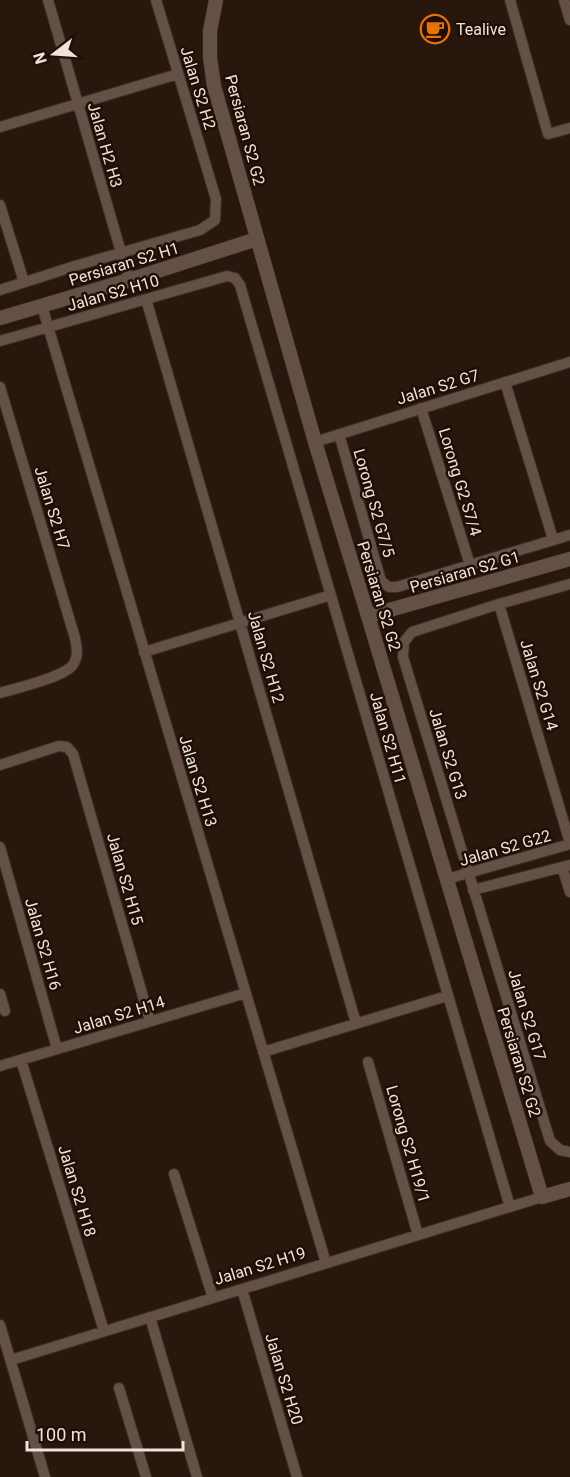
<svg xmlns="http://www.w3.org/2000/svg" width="570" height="1477" font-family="Roboto,sans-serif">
	<rect width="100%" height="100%" fill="#28170d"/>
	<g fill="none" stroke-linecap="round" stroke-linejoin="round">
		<g stroke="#3d302c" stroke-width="12">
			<path id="street" d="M48,0L129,280
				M510,0L548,134L570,128
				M564,0L570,20
				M0,127L178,74
				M0,205L24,282
				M0,290L75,266L200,230L215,220L216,199L156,0
				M146,299L356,1023
				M42,306L326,1263
				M0,341L227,276L235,278L240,285L510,1207
				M505,382L553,539
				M0,387L75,638C77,648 79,657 72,666C61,678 17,688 0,693
				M421,408L470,565
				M339,434L381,581L389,587H397L570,535
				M315,442L570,362
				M570,584L499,604L412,632L404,642L403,657L550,1141L560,1150L570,1152
				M499,604L570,843
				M144,652L331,595
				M0,765L59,746L67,747L73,754L150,1021
				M0,847L57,1049
				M562,867L570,892
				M447,879L570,844
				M473,890L570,865
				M0,994L5,1011
				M263,1052L447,996
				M21,1060L104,1331
				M368,1062L418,1235
				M0,1066L246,993
				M174,1174L213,1298
				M242,1289L297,1477
				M150,1317L197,1477
				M0,1325L45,1477
				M11,1360L542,1197
				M119,1388L146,1477"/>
		</g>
		<g stroke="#3d302c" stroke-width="15">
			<path id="secondary" d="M216,0L210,31V57L214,86L315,442L368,616L542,1197L570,1189
				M0,318L129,280L257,239
				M368,616L570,559"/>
		</g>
		<use href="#street" stroke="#645045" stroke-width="10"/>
		<use href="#secondary" stroke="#645045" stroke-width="14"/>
	</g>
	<defs>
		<g id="cafe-ring" transform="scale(1.5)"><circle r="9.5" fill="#1e0e05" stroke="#e8710a" stroke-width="1.5"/><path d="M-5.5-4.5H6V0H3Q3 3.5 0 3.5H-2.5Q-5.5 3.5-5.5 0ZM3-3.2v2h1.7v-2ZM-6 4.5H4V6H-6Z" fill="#e8710a"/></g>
	</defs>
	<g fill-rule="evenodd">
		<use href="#cafe-ring" x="435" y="29"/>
	</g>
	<g text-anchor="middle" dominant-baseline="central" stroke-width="5" stroke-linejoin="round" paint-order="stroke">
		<g font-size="16" fill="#efe3dc" stroke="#1e0e05" text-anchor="start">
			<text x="456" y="29">Tealive</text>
		</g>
		<g font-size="16" fill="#efe3dc" stroke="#1e0e05">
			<text transform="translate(198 88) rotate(73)">Jalan S2 H2</text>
			<text transform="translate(245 130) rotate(75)">Persiaran S2 G2</text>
			<text transform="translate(105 145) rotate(74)">Jalan H2 H3</text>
			<text transform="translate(124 264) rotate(-17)">Persiaran S2 H1</text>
			<text transform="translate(113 293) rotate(-16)">Jalan S2 H10</text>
			<text transform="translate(438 387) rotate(-17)">Jalan S2 G7</text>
			<text transform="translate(460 482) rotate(73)">Lorong G2 S7/4</text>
			<text transform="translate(374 503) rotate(74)">Lorong S2 G7/5</text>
			<text transform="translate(52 508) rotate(73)">Jalan S2 H7</text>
			<text transform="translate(465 572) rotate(-16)">Persiaran S2 G1</text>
			<text transform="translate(379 596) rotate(73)">Persiaran S2 G2</text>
			<text transform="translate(266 657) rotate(74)">Jalan S2 H12</text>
			<text transform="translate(539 685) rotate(73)">Jalan S2 G14</text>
			<text transform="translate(388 738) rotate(74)">Jalan S2 H11</text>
			<text transform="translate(448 754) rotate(73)">Jalan S2 G13</text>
			<text transform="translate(198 781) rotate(73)">Jalan S2 H13</text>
			<text transform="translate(505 848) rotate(-16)">Jalan S2 G22</text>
			<text transform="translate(125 879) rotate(74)">Jalan S2 H15</text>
			<text transform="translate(43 944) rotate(74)">Jalan S2 H16</text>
			<text transform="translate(119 1015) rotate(-17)">Jalan S2 H14</text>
			<text transform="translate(527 1015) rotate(73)">Jalan S2 G17</text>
			<text transform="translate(519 1062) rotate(73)">Persiaran S2 G2</text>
			<text transform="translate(408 1144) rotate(74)">Lorong S2 H19/1</text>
			<text transform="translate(77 1191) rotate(73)">Jalan S2 H18</text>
			<text transform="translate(260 1266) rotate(-17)">Jalan S2 H19</text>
			<text transform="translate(284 1379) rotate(73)">Jalan S2 H20</text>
		</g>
	</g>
	<g transform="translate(54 54) rotate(253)" stroke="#1e0e05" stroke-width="4.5" paint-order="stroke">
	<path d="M0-4.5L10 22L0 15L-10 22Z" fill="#efe3dc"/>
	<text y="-9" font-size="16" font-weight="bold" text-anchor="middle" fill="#efe3dc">N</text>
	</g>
	<path d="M27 1441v9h156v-9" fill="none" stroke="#efe3dc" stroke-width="3"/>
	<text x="36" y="1441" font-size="18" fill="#efe3dc" stroke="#1e0e05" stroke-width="4.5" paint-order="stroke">100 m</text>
</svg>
